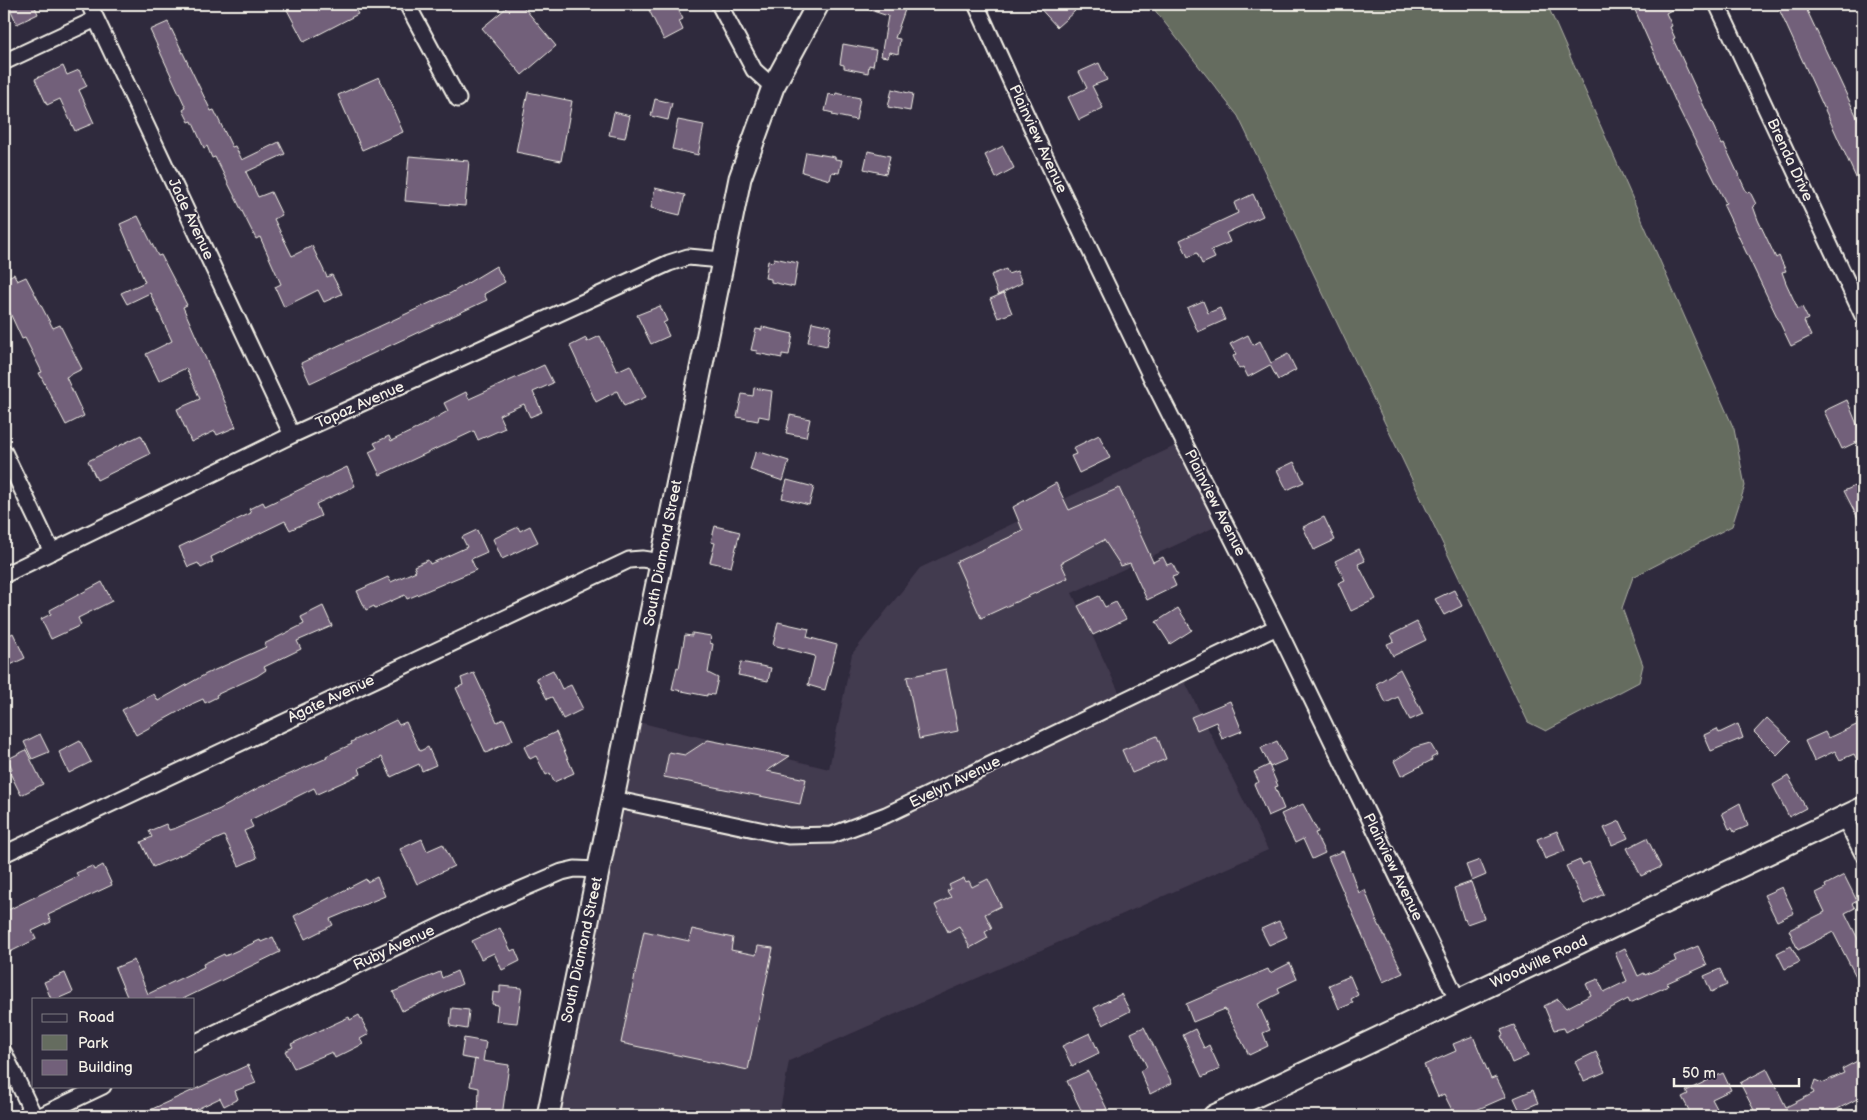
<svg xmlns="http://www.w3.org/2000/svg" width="1867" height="1120" font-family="'Balsamiq Sans',sans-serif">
	<rect width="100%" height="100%" fill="#2f2a3d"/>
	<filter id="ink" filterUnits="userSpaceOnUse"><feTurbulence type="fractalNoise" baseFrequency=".02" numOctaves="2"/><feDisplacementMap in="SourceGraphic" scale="10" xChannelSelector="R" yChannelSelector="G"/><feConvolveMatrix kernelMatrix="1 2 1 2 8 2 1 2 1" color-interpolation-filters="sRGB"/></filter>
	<g filter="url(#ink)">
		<path fill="#433a4f" d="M1177,445L1217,526L1072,593L1127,709L1184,680L1268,850L789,1061L779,1116H537L622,718L829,769L852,654L920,568Z"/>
		<path fill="#656c5f" stroke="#acaea4" d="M1150,4H1547L1734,429L1745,486L1732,526L1633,577L1622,608L1643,665L1639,682L1546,731L1528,722L1238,116Z"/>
		<path fill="#72607a" stroke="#f4f1e8" d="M8,4H34L38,14L17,24Z
			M284,4H352L358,14L304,42Z
			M511,4H521L556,46L522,75L482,28Z
			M646,4H669L672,9L677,7L683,19L679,21L683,30L664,40Z
			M859,4H907L895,38L900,39L898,54L890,52L888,57L881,56L888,16L858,6Z
			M1036,4H1069L1075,11L1057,27Z
			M1650,4H1682L1666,13L1672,26L1670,27L1675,38L1673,39L1722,145L1724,144L1747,193L1750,192L1756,204L1753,206L1758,220L1776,258L1779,256L1786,271L1782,272L1786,283L1798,309L1802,307L1808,319L1804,321L1811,336L1791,346L1723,204L1726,203L1678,107L1635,10Z
			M1785,4H1804L1863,130V193L1778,7Z
			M168,22L211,111L214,110L232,147L235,146L242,160L279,142L285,154L246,172L258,197L271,192L282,215L274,219L292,256L312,246L327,277L332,275L342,294L324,302L318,290L284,307L275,287L281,284L260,237L256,239L215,157L212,158L207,146L204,148L192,121L189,122L183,110L186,108L150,30Z
			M843,44L876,50L873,66L869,65L868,73L844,68V65L840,64Z
			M1099,63L1107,80L1092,86L1103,108L1079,120L1068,97L1087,88L1079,72Z
			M63,66L67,75L79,70L87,86L79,90L94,123L75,131L60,99L47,105L35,79Z
			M379,77L403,132L362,150L338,95Z
			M892,89L913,94L910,111L888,107Z
			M528,92L572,101L561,161L516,152Z
			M836,93L860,98L856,120L832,115L833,113L825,111L829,94L835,96Z
			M655,99L672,103L668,120L651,116Z
			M614,112L630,116L625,138L609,135Z
			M678,120L704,125L698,155L672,149Z
			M1003,146L1014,168L996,178L985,155Z
			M868,151L890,156L886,174L864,169Z
			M806,152L835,157V159L842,160L839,173L832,172L830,180L802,172Z
			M409,156L469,161L465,206L405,201Z
			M655,188L685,195L680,215L651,208Z
			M1253,194L1263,216L1226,233L1230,242L1211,250L1215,258L1202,264L1197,253L1188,257L1180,240L1238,213L1234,203Z
			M138,216L158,256L161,255L187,305L183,307L236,427L217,435L215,431L191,442L177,409L200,399L186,368L159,381L146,354L172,341L150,293L127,304L121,293L145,282L120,224Z
			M774,258L798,263L794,287L771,282V279L765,278L768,261L773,262Z
			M496,266L505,282L484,294L487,300L310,383L301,363L451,293Z
			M1006,269L1008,274L1017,271L1022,283L998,295L991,275Z
			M14,274L17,281L26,277L53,328L60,325L82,369L66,377L84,416L66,425L39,373L42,372L25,338L22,339L4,300V279Z
			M1004,293L1012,313L998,318L990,299Z
			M1203,301L1208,313L1220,308L1225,320L1198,332L1187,308Z
			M660,306L667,321L663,323L669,336L651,344L637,315Z
			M812,322L831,326L827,346L808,342Z
			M762,327L793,334L789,355L782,354V358L756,353L757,351L751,350L756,329L762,330Z
			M1248,335L1253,345L1260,341L1271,363L1288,354L1296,370L1278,380L1270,365L1248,377L1243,367L1239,369L1233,356L1236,354L1230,344Z
			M600,336L617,371L630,365L646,397L624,406L617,391L596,402L570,346L586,338L587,342Z
			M544,365L553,383L533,392L542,412L530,417L524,404L499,415L505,428L478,440L474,431L380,475L369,452L377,448L374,443L389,436L391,441L414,430L448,411L444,403L466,392L469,399Z
			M754,388L772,391L769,418L759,416L758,421L737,417L742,394L753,396Z
			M1847,400L1863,439L1842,449L1824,411Z
			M790,415L810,419L806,437L786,433Z
			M141,435L150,454L97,480L88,461Z
			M1099,435L1110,458L1079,473L1071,456L1076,454L1073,448Z
			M760,452L789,461L783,481L750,470L755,453Z
			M1294,462L1304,482L1287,490L1277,470Z
			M347,467L355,486L316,504L321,516L290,530L285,521L211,557L213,562L201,568L198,563L188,567L179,547L251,513L249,509L263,502L265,506Z
			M787,480L814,487L809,505L782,498Z
			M1863,482V528L1844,491Z
			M1056,483L1069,510L1119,488L1153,562L1163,557L1167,565L1172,563L1178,575L1172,577L1176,586L1147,600L1130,563L1121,566L1104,540L1061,563L1068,578L981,618L956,562L1023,531L1013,507Z
			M1324,517L1335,540L1314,550L1303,527Z
			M530,526L538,542L502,559L493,539L518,527L520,531Z
			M715,526L740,532L731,567L710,562L715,543L711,542Z
			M477,530L487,552L471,559L476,570L407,599L405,595L375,608L374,606L366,610L357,591L388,577L391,582L416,571L414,566L428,560L430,564L467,547L462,537Z
			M1359,549L1365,561L1358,564L1376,599L1351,611L1338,583L1345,580L1335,561Z
			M102,582L112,601L78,618L81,625L51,639L41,619L51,614L50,610Z
			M1454,590L1462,606L1444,615L1435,599Z
			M1099,596L1105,607L1116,602L1126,619L1093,635L1078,606Z
			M323,606L332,626L297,641L301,649L264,667L266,670L257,676L216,695L217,697L205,703L203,699L194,703L136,735L122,710L154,694L158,701L206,674L266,647L264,644L304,624L301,617Z
			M1178,608L1192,630L1170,644L1156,622Z
			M778,622L809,629L807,637L837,645L825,690L808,685L815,656L773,645Z
			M1417,622L1426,640L1393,656L1387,644L1394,641L1391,635Z
			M13,633L25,658L4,668V638Z
			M692,633L711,636L710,643L713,644L708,673L718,678L714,695L707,694V696L672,689L677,667L679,668L685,635L692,636Z
			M741,662L771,668L768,681L738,675Z
			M946,669L958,731L919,739L907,677Z
			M1400,669L1423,714L1410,720L1398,697L1386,703L1376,684Z
			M553,670L562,689L571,685L583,709L563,719L552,697L547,699L536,678Z
			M474,673L497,722L504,719L513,740L486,753L456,688L463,685L461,678Z
			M1230,701L1242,731L1222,739L1216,722L1197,730L1191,717Z
			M1767,718L1791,741L1777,755L1754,732Z
			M396,720L399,725L406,722L420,751L428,747L436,765L422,771L419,764L391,777L382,757L359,768L361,774L317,794L314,788L252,819L250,821L253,827L244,831L257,858L239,866L224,836L153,867L141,842L152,837L149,831L166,824L169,830L176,828L220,809L258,788L327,758L326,756L352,744L351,742Z
			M1863,722V772L1854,754L1840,760L1835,751L1814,761L1805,741L1825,732L1828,738Z
			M1738,724L1743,738L1711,751L1704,735L1717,729L1719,733Z
			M556,732L574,773L554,782L550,773L546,775L536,756L530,759L524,747Z
			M40,734L49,752L32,759L24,742Z
			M1157,736L1166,759L1132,773L1122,750Z
			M708,740L790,756L767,771L806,779L800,804L664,777L669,752L685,755Z
			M80,741L91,762L69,773L59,752Z
			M1277,741L1286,760L1270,767L1261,748Z
			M1430,743L1437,755L1431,758L1432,760L1401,776L1394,761L1416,747Z
			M26,750L43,784L21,795L9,771L12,769L8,759Z
			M1269,765L1278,786L1275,787L1284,809L1268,816L1254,784L1259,782L1254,772Z
			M1788,776L1806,808L1789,817L1773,785Z
			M1740,803L1748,826L1734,832L1732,828L1729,829L1722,813Z
			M1303,804L1318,832L1315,833L1325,853L1312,859L1303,839L1295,843L1281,814Z
			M1620,821L1628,838L1612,845L1604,828Z
			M1557,831L1565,851L1545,859L1537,839Z
			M1647,838L1661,867L1641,876L1627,848Z
			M422,839L427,851L443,844L454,866L417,884L400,849Z
			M1343,851L1359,893L1365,890L1376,919L1403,973L1383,982L1328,857Z
			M1480,860L1486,875L1472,881L1466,865Z
			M1580,860L1582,865L1589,862L1604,894L1584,904L1566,866Z
			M103,865L112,885L48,915L51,922L32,931L36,939L4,955V912L78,876L76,873L92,866L94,870Z
			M1844,875L1857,901L1852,904L1855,908L1845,913L1863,949V990L1833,932L1798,950L1789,930L1825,912L1816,893L1826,888L1825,885Z
			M377,877L385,896L330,919L333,925L305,939L294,916L366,879L367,882Z
			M964,878L965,882L969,881L972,887L988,879L1001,906L985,914L992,928L985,932L988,938L970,948L959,926L948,932L935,905L951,897L947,891L951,889L949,885Z
			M1471,882L1484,918L1467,924L1465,919L1464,920L1454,888Z
			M1782,887L1794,913L1777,921L1764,895Z
			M1279,921L1287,937L1269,945L1261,929Z
			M500,928L511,951L515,949L520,961L502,970L494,953L481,959L472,941Z
			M692,929L733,938L731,950L756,955L758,946L773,948L748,1070L621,1043L644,931L689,941Z
			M273,937L280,952L183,999H128L115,968L134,960L148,994L204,967L203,964L224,954L225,956L260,940L261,942Z
			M1698,946L1707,965L1667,983L1668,986L1630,1003L1628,999L1566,1032L1564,1028L1554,1030L1544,1006L1558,999L1566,1008L1591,995L1586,984L1598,979L1604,992L1627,981L1615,953L1625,948L1638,976L1644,973L1645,975L1676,961L1674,956Z
			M1791,946L1800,962L1785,969L1777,953Z
			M1290,963L1297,979L1278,988L1280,993L1258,1004L1270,1030L1263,1033L1268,1046L1249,1055L1225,1009L1193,1022L1186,1004L1268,969L1270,973Z
			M1720,969L1727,985L1711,992L1704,976Z
			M457,971L462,984L402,1011L393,992L440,972L442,978Z
			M65,973L73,992L57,999H51L44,982Z
			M1350,976L1358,995L1351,999L1353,1003L1339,1009L1329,985Z
			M500,986L522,988L517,1023L496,1021L498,1005L492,1004L493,992L500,993Z
			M1121,994L1130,1011L1103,1025L1094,1008Z
			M452,1008L469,1010L467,1029L450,1026Z
			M359,1015L369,1034L360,1039L363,1044L335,1058L332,1052L294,1068L285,1051L293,1047L291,1044L349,1017L350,1020Z
			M1514,1025L1528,1056L1512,1063L1501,1036L1503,1035L1501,1030Z
			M1144,1027L1172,1083L1150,1094L1140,1071L1147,1067L1131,1033Z
			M1195,1029L1204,1048L1209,1045L1220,1069L1202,1077L1183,1035Z
			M1090,1033L1099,1053L1072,1066L1062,1046Z
			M1473,1036L1491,1079L1496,1077L1506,1097L1474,1111L1477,1116H1455L1444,1094L1438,1097L1424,1065L1456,1051L1453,1044Z
			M464,1038L486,1042L483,1061L509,1065L502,1116H478L479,1088L470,1086L475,1059L478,1060L461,1057Z
			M1596,1052L1605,1072L1584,1081L1575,1062Z
			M1863,1058V1096L1824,1116H1757L1740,1083L1767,1069L1786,1107L1814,1093L1812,1089L1815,1080L1822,1083L1844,1073L1842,1069Z
			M248,1065L256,1083L235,1091L238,1099L224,1106L220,1098L197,1109L200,1116H137Z
			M1088,1071L1107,1109L1092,1116H1084L1067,1081Z
			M1723,1073L1731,1090L1712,1099L1721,1116H1692L1682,1097L1688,1094L1686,1091Z
			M1533,1090L1538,1103L1520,1111L1514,1098Z"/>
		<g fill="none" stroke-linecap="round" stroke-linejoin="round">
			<g stroke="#f4f1e8" stroke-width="19">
				<path id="street" d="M89,4L292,435
					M407,4L458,99
					M719,4L754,70L773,87
					M976,4L1042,150L1151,377L1277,627L1458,1001
					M1717,4L1863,316
					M4,62L96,19
					M4,452L52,552
					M4,575L292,435L669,263L688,257L722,260
					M613,799L788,836L832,835L886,815L1277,627
					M1844,817L1863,854
					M4,854L629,560L642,559L662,562
					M194,1043L480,907L562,872L575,869L598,870
					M4,1053L34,1116
					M40,1116L103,1086"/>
			</g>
			<g stroke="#f4f1e8" stroke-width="25">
				<path id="secondary" d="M548,1116L740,178L773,87L818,4
					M1214,1116L1863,808"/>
			</g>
			<use href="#street" stroke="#2f2a3d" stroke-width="15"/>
			<use href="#secondary" stroke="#2f2a3d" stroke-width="21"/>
		</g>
	</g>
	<g text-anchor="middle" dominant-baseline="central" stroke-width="4" stroke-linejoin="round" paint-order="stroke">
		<g font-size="15" fill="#f4f1e8" stroke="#2f2a3d">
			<text transform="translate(1038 139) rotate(65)">Plainview Avenue</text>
			<text transform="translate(1790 160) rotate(65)">Brenda Drive</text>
			<text transform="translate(191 219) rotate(65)">Jade Avenue</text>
			<text transform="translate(360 405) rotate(-24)">Topaz Avenue</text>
			<text transform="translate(1215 503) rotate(63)">Plainview Avenue</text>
			<text transform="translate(663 553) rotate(-79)">South Diamond Street</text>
			<text transform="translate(331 699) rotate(-25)">Agate Avenue</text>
			<text transform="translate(955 782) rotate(-26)">Evelyn Avenue</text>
			<text transform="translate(1393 867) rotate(64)">Plainview Avenue</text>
			<text transform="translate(394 948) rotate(-25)">Ruby Avenue</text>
			<text transform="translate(582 950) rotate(-78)">South Diamond Street</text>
			<text transform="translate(1539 962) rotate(-25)">Woodville Road</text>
		</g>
	</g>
	<rect width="1867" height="1120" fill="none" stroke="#2f2a3d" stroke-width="20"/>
	<rect x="10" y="10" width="1847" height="1100" fill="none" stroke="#f4f1e8" stroke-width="2" filter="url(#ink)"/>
	<rect x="32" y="998" width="162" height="90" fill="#2f2a3d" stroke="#7e7a81"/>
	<rect x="42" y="1014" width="25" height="8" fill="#2f2a3d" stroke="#7e7a81"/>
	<text x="78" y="1022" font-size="15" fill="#f4f1e8">Road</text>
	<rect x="42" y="1035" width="25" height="15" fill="#656c5f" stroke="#7e7a81"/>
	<text x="78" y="1048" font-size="15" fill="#f4f1e8">Park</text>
	<rect x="42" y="1060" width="25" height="15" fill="#72607a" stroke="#7e7a81"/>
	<text x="78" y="1072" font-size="15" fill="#f4f1e8">Building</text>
	<path d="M1674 1078v8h125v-8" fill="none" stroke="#f4f1e8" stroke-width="2.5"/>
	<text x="1682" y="1078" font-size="15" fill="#f4f1e8" stroke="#2f2a3d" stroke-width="4" paint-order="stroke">50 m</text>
</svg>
